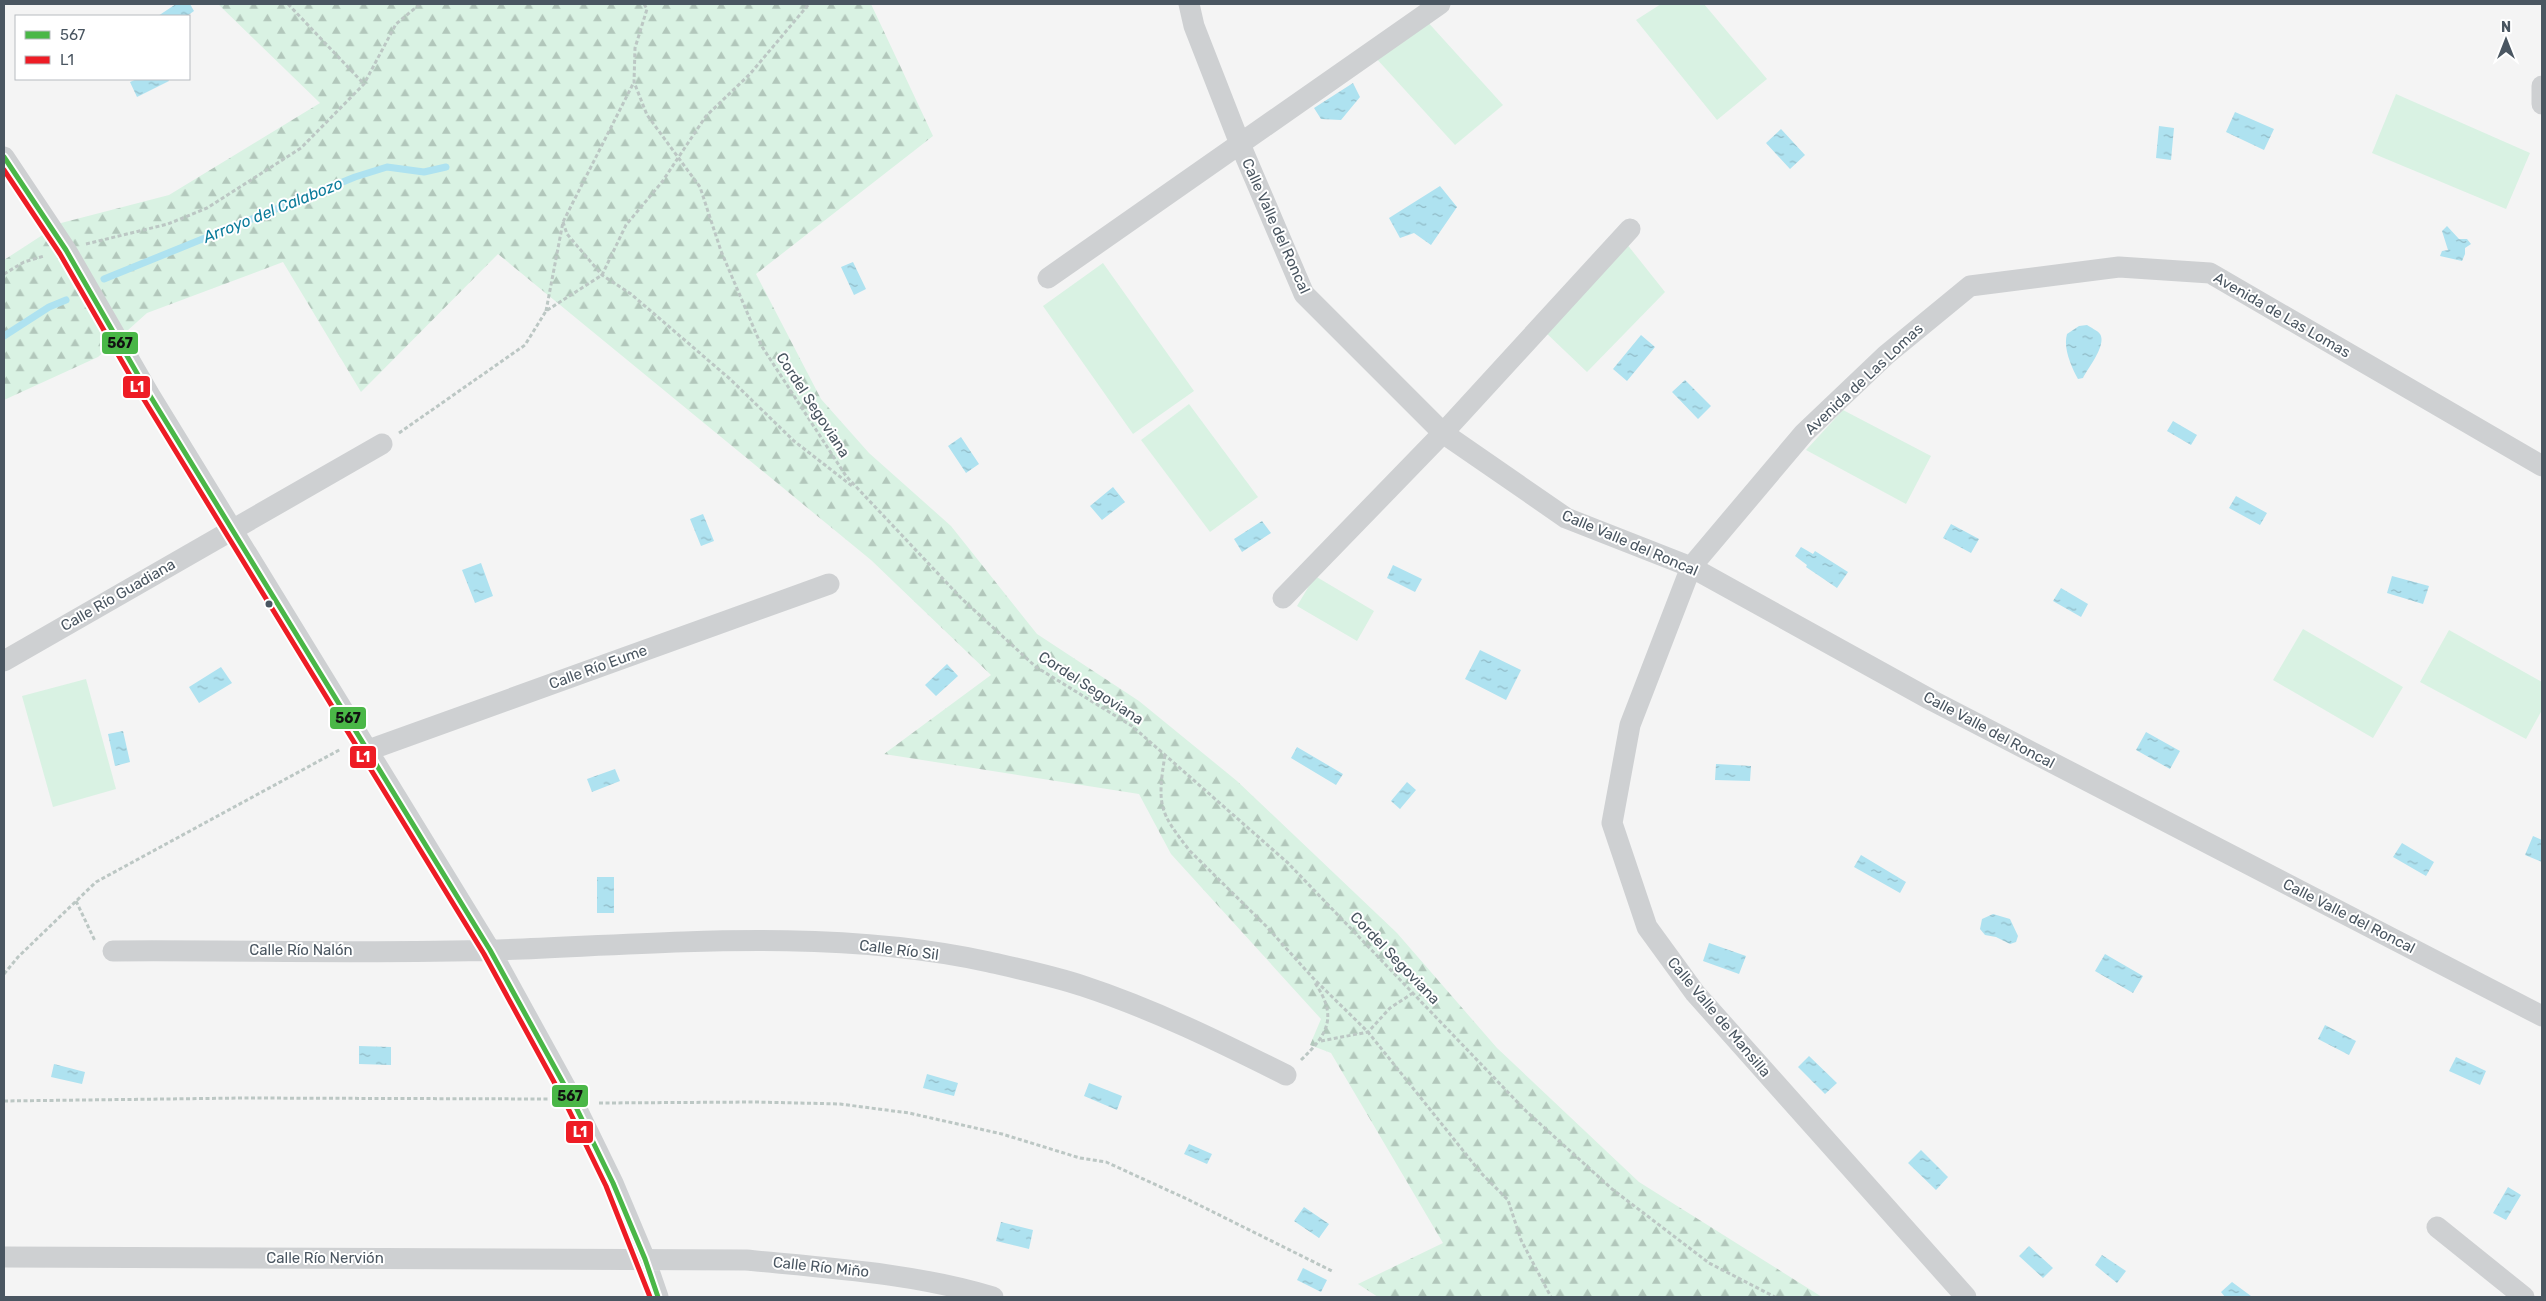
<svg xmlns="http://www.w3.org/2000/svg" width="2546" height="1301" font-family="Rubik,sans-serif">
	<defs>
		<pattern id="forest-firs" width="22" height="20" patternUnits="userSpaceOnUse" patternTransform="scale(1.25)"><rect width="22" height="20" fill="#d9f2e3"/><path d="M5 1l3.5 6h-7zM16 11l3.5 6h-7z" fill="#b2c7bb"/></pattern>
		<pattern id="water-ripples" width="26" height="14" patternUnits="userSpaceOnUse" patternTransform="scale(1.25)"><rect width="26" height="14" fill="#aee2f0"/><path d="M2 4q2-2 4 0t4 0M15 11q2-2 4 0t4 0" fill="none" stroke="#90bac6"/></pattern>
	</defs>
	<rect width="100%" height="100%" fill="#f4f4f4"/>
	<path fill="url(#forest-firs)" d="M218,4H871L933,136L756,274L821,399L869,453L951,526L1037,634L1139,701L1237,781L1397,933L1497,1048L1639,1182L1822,1297H1378L1358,1284L1443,1243L1331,1053L1310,1045L1321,1019L1171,854L1139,794L884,754L991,675L871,560L498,254L361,392L283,262L147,313L98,357L4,400V260L61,223L169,195L320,103Z"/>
	<path fill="#d9f2e3" d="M1661,4H1704L1767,79L1717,120L1636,20Z
		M1425,19L1503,105L1455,145L1375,57Z
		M2396,94L2530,153L2506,209L2372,153Z
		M1626,243L1665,292L1587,372L1543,330Z
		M1103,263L1194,391L1133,434L1043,306Z
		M1189,404L1258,497L1210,532L1141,440Z
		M1843,410L1931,456L1906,504L1806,450Z
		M1315,576L1374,611L1357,641L1297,606Z
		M2303,629L2403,687L2373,738L2273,680Z
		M2449,630L2542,682V710L2526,739L2420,682Z
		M86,679L116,789L53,807L22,696Z"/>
	<path fill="url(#water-ripples)" d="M176,4H190L194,11L187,16H158Z
		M137,79H168L169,81L137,97L130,82Z
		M1353,83L1360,97L1341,120L1321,119L1314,108Z
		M2235,112L2274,129L2264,150L2226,132Z
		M2159,126L2174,128L2171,160L2156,158Z
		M1781,129L1805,155L1790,169L1766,143Z
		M1440,186L1457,207L1431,245L1414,233L1400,238L1389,218Z
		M2447,226L2459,239H2467L2471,244L2465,248V254L2462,261L2440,256L2442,251L2448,250L2442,231Z
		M853,262L866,289L854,295L841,267Z
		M2087,325C2091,328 2097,330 2100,334C2107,345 2088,368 2083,378L2078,379C2071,366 2063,348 2067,334L2079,326Z
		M1641,335L1655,347L1627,381L1613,369Z
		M1685,380L1711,406L1698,419L1672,392Z
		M2173,421L2197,435L2191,445L2167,431Z
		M961,437L979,464L966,473L948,446Z
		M1113,487L1125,502L1102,520L1090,506Z
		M2236,496L2267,513L2260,525L2229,508Z
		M703,514L714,541L701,546L690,519Z
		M1262,521L1271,533L1242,552L1234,539Z
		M1951,524L1979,539L1971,553L1943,538Z
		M1801,547L1813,554L1815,551L1848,572L1837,588L1806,567L1807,565L1795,556Z
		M481,563L493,596L475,603L462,570Z
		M1393,565L1422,579L1415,592L1387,578Z
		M2392,576L2429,586L2423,604L2387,593Z
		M2061,588L2088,604L2081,617L2053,601Z
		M1480,650L1521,670L1506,700L1465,679Z
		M947,664L958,676L936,696L925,685Z
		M221,667L232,683L199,703L189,687Z
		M123,731L130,762L115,766L108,734Z
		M2146,732L2180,751L2170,769L2136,750Z
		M1297,747L1343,774L1336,785L1291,758Z
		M1716,764L1751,766L1750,781L1715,780Z
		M615,769L620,781L592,792L587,779Z
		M1407,782L1416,790L1400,809L1391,801Z
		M2533,836L2542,840V862L2525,855Z
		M2402,843L2434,862L2426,876L2393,857Z
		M1861,855L1906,882L1900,893L1854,867Z
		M597,877H614V913H597Z
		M1993,914L2010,919L2018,936L2016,942L2010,944L1996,937L1985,935L1980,929L1982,919Z
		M1709,943L1746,956L1739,974L1703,961Z
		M2105,954L2143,976L2133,993L2095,971Z
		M2325,1025L2356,1041L2349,1055L2318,1039Z
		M359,1046L391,1047V1065L359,1064Z
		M1809,1056L1837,1083L1825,1094L1798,1067Z
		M2456,1057L2486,1071L2480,1085L2449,1071Z
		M54,1064L85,1072L82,1084L51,1077Z
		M927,1074L958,1083L954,1096L923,1088Z
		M1089,1083L1122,1096L1117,1110L1084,1096Z
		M1189,1144L1212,1154L1207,1164L1184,1154Z
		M1921,1150L1948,1177L1936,1190L1908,1163Z
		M2508,1187L2521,1195L2506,1220L2493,1213Z
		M1304,1207L1329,1224L1319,1238L1294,1221Z
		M1001,1222L1033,1230L1029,1249L996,1241Z
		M2029,1246L2053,1268L2043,1278L2019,1256Z
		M2102,1255L2126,1271L2117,1283L2095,1265Z
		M1303,1268L1327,1280L1321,1292L1297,1280Z
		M2232,1282L2251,1296L2261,1297H2225L2221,1292Z"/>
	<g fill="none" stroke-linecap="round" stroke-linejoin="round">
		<path stroke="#aee2f0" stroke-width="7" d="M104,279L355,177L387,167L424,172L446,167
			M4,336L49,307L66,300"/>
		<path stroke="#bcc7c4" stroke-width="3" stroke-dasharray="4 2.5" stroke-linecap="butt" d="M288,4L364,84
			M644,4L647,9L635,48L634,82L647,115L700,187L721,251L761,345L846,476L962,599L1036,667L1132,726L1288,863L1526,1111L1612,1189L1709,1263L1775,1297
			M563,222L567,234L602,275L631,294L730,379L794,441L852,486
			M86,244L168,224L207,208L301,148L364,84L396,24L420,4
			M4,274L24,262L44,256
			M546,311L563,222L634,82
			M399,433L525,345L546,311L602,275L626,225L662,182L706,116L750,74L809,4
			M1165,755C1157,805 1159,812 1190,851L1266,926L1313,978L1368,1032L1481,1173L1508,1200L1521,1240L1551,1297
			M76,901L95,941
			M4,974L18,957L96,882L341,749
			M1321,1041L1368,1032L1390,1008L1413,993
			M1301,1060C1328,1034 1338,1017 1315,983
			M4,1101L244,1098L548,1099
			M599,1103L756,1102L840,1104L909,1113L1002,1134L1080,1158L1106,1162L1187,1199L1334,1272"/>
		<path stroke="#ced0d2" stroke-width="21" d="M1189,4L1194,26L1240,144L1304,294L1443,433L1566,518L1691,567L1933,701L2542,1016
			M2542,86V104
			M4,157L66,250L149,394L490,950L572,1099L613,1183L645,1259L658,1297
			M1048,278L1440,4
			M1283,598L1443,433L1630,229
			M4,661L382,444
			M366,751L829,584
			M113,951C241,950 370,954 498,950C660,944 829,927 989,962C1020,969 1053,976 1083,986C1153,1009 1220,1042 1286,1075
			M2437,1227L2524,1297
			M4,1257L746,1260C829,1268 913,1273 993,1297
			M1966,1297L1695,993L1647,927L1612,823L1630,725L1691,567L1804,433L1886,355L1970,286L2119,267L2210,273L2542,466"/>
		<g stroke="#fff" stroke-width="9">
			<path id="bus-1" d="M4,157L66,250L149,394L490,950L572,1099L613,1183L645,1259L658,1297"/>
		</g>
		<g stroke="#fff" stroke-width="9">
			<path id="bus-2" d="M4,170L60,254L143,398L484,954L565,1102L606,1186L650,1297"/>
		</g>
		<use href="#bus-1" stroke="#4ab747" stroke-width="5"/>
		<use href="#bus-2" stroke="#ee1c25" stroke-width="5"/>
	</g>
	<circle fill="#4a5661" stroke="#fff" stroke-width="2" cx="269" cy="604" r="4.5"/>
	<g text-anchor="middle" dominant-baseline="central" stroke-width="4" stroke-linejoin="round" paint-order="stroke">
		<g font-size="15" fill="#4a5661" stroke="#fff">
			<text transform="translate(1276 226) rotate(66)">Calle Valle del Roncal</text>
			<text transform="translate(2282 315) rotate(30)">Avenida de Las Lomas</text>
			<text transform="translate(1864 379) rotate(-43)">Avenida de Las Lomas</text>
			<text transform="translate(813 405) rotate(57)">Cordel Segoviana</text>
			<text transform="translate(1630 543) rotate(23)">Calle Valle del Roncal</text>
			<text transform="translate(118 595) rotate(-30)">Calle Río Guadiana</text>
			<text transform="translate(598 667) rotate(-20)">Calle Río Eume</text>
			<text transform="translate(1091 688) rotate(33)">Cordel Segoviana</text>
			<text transform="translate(1989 730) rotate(28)">Calle Valle del Roncal</text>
			<text transform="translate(2349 916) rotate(27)">Calle Valle del Roncal</text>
			<text x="301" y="950">Calle Río Nalón</text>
			<text transform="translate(899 950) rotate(7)">Calle Río Sil</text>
			<text transform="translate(1395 958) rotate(46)">Cordel Segoviana</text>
			<text transform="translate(1719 1017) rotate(50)">Calle Valle de Mansilla</text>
			<text x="325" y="1258">Calle Río Nervión</text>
			<text transform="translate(821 1267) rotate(6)">Calle Río Miño</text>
		</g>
		<g font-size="16" font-style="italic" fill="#0c7c9b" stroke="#fff">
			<text transform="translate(273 210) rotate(-22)">Arroyo del Calabozo</text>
		</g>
	</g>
	<g stroke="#fff" stroke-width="2">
		<rect x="101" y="331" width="38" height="24" rx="5" fill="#4ab747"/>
		<rect x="122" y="375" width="29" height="24" rx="5" fill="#ee1c25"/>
		<rect x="329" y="706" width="38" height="24" rx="5" fill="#4ab747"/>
		<rect x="349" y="745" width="28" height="24" rx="5" fill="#ee1c25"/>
		<rect x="551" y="1084" width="38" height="24" rx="5" fill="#4ab747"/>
		<rect x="565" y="1120" width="29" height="24" rx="5" fill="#ee1c25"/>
	</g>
	<g font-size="14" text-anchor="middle" font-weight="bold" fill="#fff">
		<text x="137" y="392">L1</text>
		<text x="363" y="762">L1</text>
		<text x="580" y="1137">L1</text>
	</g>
	<g font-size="14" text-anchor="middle" font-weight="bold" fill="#111">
		<text x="120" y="348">567</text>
		<text x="348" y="723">567</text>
		<text x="570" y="1101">567</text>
	</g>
	<rect width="2546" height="1301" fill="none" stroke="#4a5661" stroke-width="10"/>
	<rect x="15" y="15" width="175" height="65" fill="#ffffff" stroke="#b7bbc0"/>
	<rect x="25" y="31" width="25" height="8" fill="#4ab747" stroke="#b7bbc0"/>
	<text x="60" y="40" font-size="15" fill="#4a5661">567</text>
	<rect x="25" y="56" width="25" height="8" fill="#ee1c25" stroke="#b7bbc0"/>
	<text x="60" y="65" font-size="15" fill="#4a5661">L1</text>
	<g transform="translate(2506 40)" stroke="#ffffff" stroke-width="4" paint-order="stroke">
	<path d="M0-4L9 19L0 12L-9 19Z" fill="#4a5661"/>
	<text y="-8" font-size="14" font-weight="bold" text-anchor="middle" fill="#4a5661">N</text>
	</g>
</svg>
